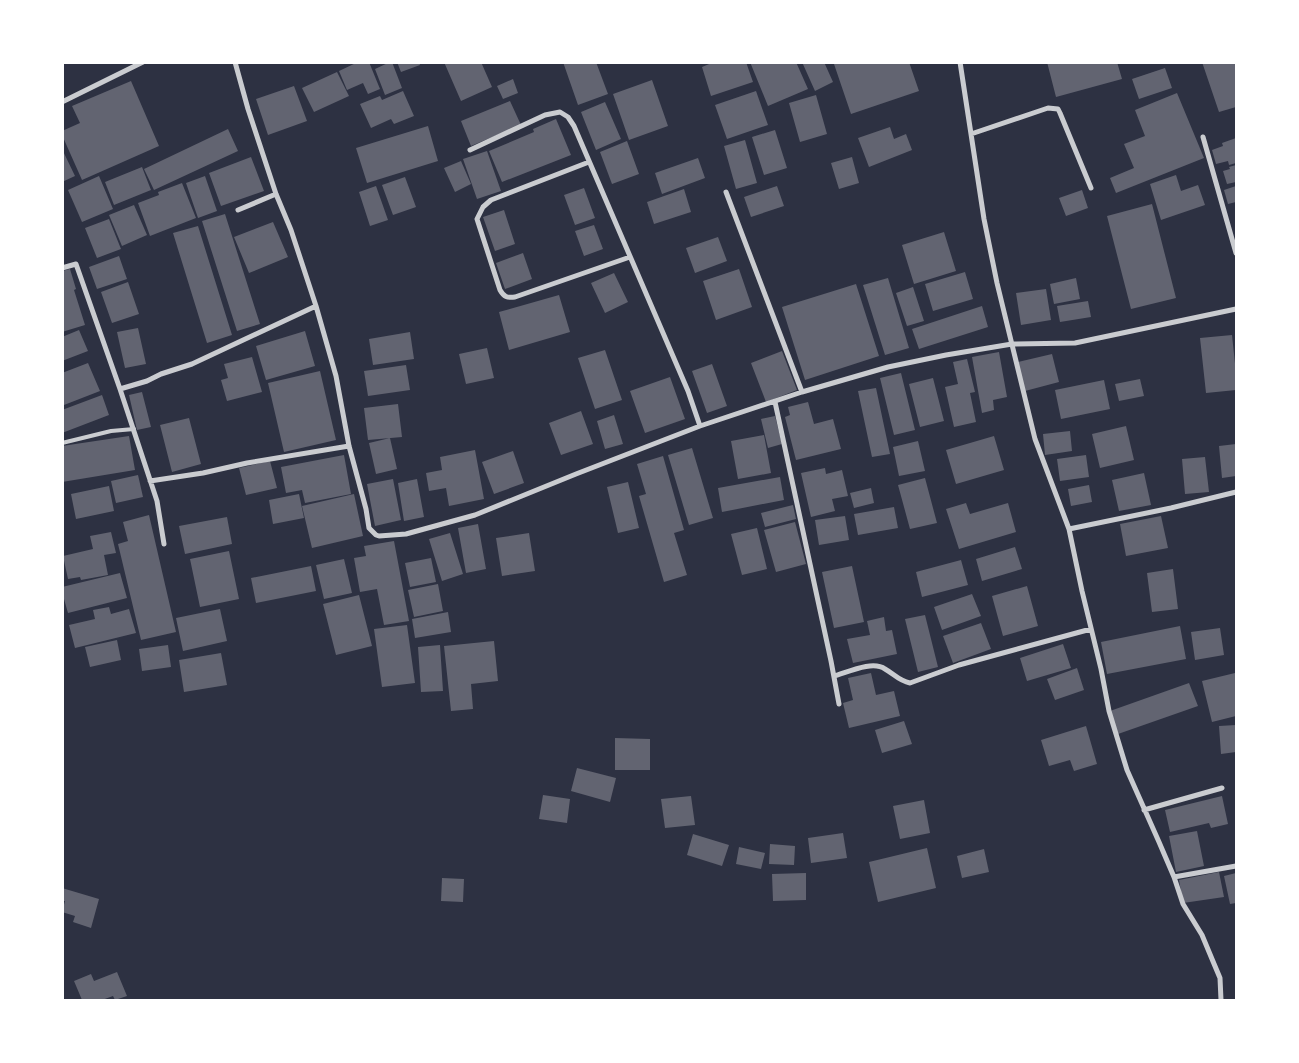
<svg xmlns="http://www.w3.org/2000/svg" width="1299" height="1063" font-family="Inter,sans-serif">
	<rect width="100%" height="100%" fill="#2d3142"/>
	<path fill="#626471" d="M358,62H369L380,89L368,94L363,83L347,90L339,71Z
		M390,62H392L402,88L385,95L375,69Z
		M397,62H419L420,65L401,72Z
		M444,62H481L492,87L461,101Z
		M563,62H596L608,94L578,105Z
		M714,62H746L753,82L711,96L702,67Z
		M750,62H796L808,89L768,106Z
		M802,62H824L833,82L815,91Z
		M837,62H909L919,91L851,114L834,64Z
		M1047,62H1117L1122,79L1056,97Z
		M1202,62H1236V107L1219,112Z
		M1165,68L1172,88L1139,99L1132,79Z
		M337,72L349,96L314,112L302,88Z
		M513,79L518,93L503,99L497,86Z
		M652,80L668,126L629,140L613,94Z
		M131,81L159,146L82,180L62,135V131L80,123L72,106Z
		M294,86L307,121L268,135L256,99Z
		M403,91L414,116L394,124L391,119L371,128L360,104L380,96L382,100Z
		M756,91L768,125L727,139L715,105Z
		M1177,93L1204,158L1116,193L1110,178L1134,168L1124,144L1145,136L1135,110Z
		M816,95L827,134L800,142L789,103Z
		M510,101L521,125L471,146L461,121Z
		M605,102L621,139L596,150L581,112Z
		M556,119L571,155L502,182L489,151L534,132L533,129Z
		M428,126L438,161L367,183L356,148Z
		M890,127L894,139L906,134L912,150L869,167L858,138Z
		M228,129L238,151L154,190L144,169Z
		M775,130L787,168L764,175L752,137Z
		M1236,138V163L1229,165L1228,161L1216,164L1212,150L1223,146L1222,143Z
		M745,140L757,183L736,189L724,146Z
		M627,141L639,174L612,184L600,152Z
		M62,149L75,176L62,182Z
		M487,151L501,191L477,199L463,159Z
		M251,157L264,191L221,206L209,173Z
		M852,157L859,183L839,189L831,163Z
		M698,158L705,178L662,194L655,173Z
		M461,161L471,184L455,192L444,168Z
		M1236,165V182L1227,184L1223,171L1230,169L1229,167Z
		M142,167L151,190L114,205L105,182Z
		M1176,175L1181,191L1198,185L1205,205L1161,220L1150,184Z
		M99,176L113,209L82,222L68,190Z
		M205,176L217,211L198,218L186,183Z
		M405,177L416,207L393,215L382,185Z
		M182,183L196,218L150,236L138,203L159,195L158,192Z
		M376,186L388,220L370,226L359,192Z
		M777,186L784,206L751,217L744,197Z
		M1236,186V202L1228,204L1224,190Z
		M584,188L595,218L575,225L564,195Z
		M684,189L691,212L654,224L647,202Z
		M1082,190L1088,208L1066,216L1059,198Z
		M1152,204L1176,298L1131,309L1107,216Z
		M134,205L147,235L122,246L109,215Z
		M504,210L515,244L495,251L483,217Z
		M225,214L260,324L237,331L202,221Z
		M109,219L121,249L97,258L85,228Z
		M273,222L288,257L249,273L234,237Z
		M594,225L603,249L584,256L575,231Z
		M198,226L232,335L207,343L173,233Z
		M944,232L956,271L914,284L902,245Z
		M718,237L727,261L695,273L686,248Z
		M523,253L532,279L505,289L496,263Z
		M119,256L127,279L97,289L89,267Z
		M70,269L76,289L74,290L85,325L62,332V271Z
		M739,269L752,307L716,320L703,281Z
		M965,272L973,299L933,311L925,284Z
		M614,273L628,302L605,313L591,283Z
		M888,278L909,348L885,355L863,285Z
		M1076,278L1080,299L1054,304L1050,284Z
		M128,282L139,314L112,323L101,292Z
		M856,284L879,356L805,380L782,307Z
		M913,287L924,321L907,326L896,293Z
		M1046,289L1051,320L1021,325L1016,293Z
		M559,295L570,332L509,350L499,312Z
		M1088,301L1091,317L1060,322L1057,306Z
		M982,306L988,327L919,349L912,329Z
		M138,328L146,364L125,368L117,332Z
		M79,330L88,351L62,361V337Z
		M305,331L315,366L266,380L256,346Z
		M410,332L414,359L373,365L369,339Z
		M1232,335L1236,373V390L1206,393L1200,338Z
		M487,348L494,378L466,384L459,354Z
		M605,350L622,400L595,409L578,358Z
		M782,351L797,390L766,402L751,363Z
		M999,352L1007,397L993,400L994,410L982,413L972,357Z
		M1052,354L1059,382L1025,391L1018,362Z
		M252,357L262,392L227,401L221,380L228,378L224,364Z
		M967,359L975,392L970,393L976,422L954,427L945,387L958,384L953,362Z
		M88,363L100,391L64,405L62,401V373Z
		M712,364L727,406L707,413L692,371Z
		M406,365L410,390L368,396L364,371Z
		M320,371L336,440L284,452L268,383Z
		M901,373L915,430L894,435L880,378Z
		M670,377L685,419L645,433L630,391Z
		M933,378L944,421L920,427L909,384Z
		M1140,379L1144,396L1119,401L1115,384Z
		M1104,380L1110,409L1061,419L1055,390Z
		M876,388L890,454L872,457L858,391Z
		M142,392L151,427L137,430L129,395Z
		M102,395L109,415L62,433V410Z
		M808,402L814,424L833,419L841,449L796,460L785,417L790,415L788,407Z
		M398,404L402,437L368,440L364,408Z
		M581,411L593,444L561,455L549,423Z
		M614,415L623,444L605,449L597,421Z
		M775,416L782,444L768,448L761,419Z
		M189,418L201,464L172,472L160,425Z
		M1126,426L1134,460L1100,468L1092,434Z
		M1070,431L1072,451L1045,455L1043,434Z
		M764,435L771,473L738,479L731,441Z
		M129,436L135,470L62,482V446Z
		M994,436L1004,470L956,484L946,450Z
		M390,438L397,469L376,474L369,443Z
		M918,441L925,471L899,476L893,447Z
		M1236,444V476L1222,478L1219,446Z
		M692,448L713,518L689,525L668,455Z
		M475,450L484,499L449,506L446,488L429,491L426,473L442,470L440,457Z
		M513,451L524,483L494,494L482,462Z
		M344,455L351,494L305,503L302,490L286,493L281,467Z
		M1086,455L1089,477L1060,481L1057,459Z
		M663,456L684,530L674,533L687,575L664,582L639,496L646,494L637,464Z
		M1205,457L1209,492L1185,494L1182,459Z
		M270,461L277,488L246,495L239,468Z
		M825,468L826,474L842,470L848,496L832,499L835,511L811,517L801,473Z
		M1144,473L1151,505L1119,511L1112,480Z
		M138,475L143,497L116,503L111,481Z
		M780,477L784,500L722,512L718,488Z
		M925,478L937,523L910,529L898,485Z
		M393,479L401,520L375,526L367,484Z
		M417,479L424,517L404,521L398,483Z
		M628,482L639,528L618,533L607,487Z
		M1089,485L1092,502L1071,506L1068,489Z
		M109,486L114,511L76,519L71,494Z
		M871,488L874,503L854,508L850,493Z
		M299,494L304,518L273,524L269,500Z
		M354,494L363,536L312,548L302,506Z
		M966,503L970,514L1008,503L1016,532L959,549L946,509Z
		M793,505L796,519L765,527L761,513Z
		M894,507L898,528L858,535L854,514Z
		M149,515L176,632L141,640L118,544L128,541L123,522Z
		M845,516L849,540L819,545L815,520Z
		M1161,516L1168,548L1126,556L1120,524Z
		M227,517L232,544L185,554L179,526Z
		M795,522L806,564L776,572L764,530Z
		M478,524L486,569L466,573L458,528Z
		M757,528L767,569L742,575L731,534Z
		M111,532L116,553L104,555L108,575L81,580L80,577L68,579L63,556L93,549L90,536Z
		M450,533L463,574L442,581L429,539Z
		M529,533L535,571L502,576L496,538Z
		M394,541L409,621L384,625L377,589L360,592L354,558L366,556L364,546Z
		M1015,547L1022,569L982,581L976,559Z
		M229,551L239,599L200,607L190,559Z
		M431,558L436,582L410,587L405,563Z
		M344,559L352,593L324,599L316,565Z
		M961,560L968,585L922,597L916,572Z
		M311,566L316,591L256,603L251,578Z
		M852,566L864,622L834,628L822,572Z
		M1173,569L1178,609L1152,612L1147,573Z
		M120,573L127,598L68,613L62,592V587Z
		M438,584L443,611L414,617L408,590Z
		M1027,586L1038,626L1003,636L992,596Z
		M972,594L981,616L942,630L934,607Z
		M359,595L372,646L336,655L323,604Z
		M109,607L111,614L129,609L136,633L75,648L69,625L95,619L93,610Z
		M220,609L227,641L183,651L176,618Z
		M448,612L451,632L415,638L412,619Z
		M925,615L938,667L918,672L905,619Z
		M884,617L886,631L892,630L897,654L853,663L847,639L870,635L867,621Z
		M981,623L991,649L953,663L943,636Z
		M407,625L415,683L382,687L374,629Z
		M1180,626L1186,659L1107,674L1101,642Z
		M1220,628L1224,655L1195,660L1191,632Z
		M117,640L121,660L90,667L85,647Z
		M494,641L498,681L471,684L473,709L451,711L444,646Z
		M1063,644L1071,668L1027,681L1020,658Z
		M168,645L171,667L142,671L139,649Z
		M440,645L443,691L421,692L418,647Z
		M221,653L227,685L184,692L179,660Z
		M1077,668L1084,690L1055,700L1047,679Z
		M871,673L876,695L894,691L900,716L849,728L843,703L853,700L848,678Z
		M1235,673L1236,677V716L1212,722L1202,681Z
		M1189,683L1198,706L1118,734L1110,711Z
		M904,721L912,744L882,753L875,730Z
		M1236,725V752L1221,754L1219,726Z
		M1086,726L1097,764L1074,771L1070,760L1049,766L1041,740Z
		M615,738L650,739V770H615Z
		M577,768L616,778L610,802L571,791Z
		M543,795L570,799L567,823L539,819Z
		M691,796L695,825L665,828L661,799Z
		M1222,796L1228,824L1211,828L1209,823L1170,832L1165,810Z
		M924,800L930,833L900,839L893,806Z
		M1197,831L1204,866L1176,872L1169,836Z
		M843,833L847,858L811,863L808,838Z
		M693,834L729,845L722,866L687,855Z
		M770,844L795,846L794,865L769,864Z
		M739,847L765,853L761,869L736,864Z
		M927,848L936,888L878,902L869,862Z
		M984,849L989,872L962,878L957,856Z
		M1219,872L1224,897L1183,903L1179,880Z
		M806,873V900L773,901L772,874Z
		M1236,873V903L1230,904L1224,876Z
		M442,878L464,879L463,902L441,901Z
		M62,888L99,899L91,928L73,922L75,916L62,912L65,901H62Z
		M117,972L127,996L115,1000L113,996L102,1000H82L74,981L91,974L94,981Z"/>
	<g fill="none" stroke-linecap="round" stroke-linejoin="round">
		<path stroke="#caccd0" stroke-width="4" d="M62,443L111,431L134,429"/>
		<path stroke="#caccd0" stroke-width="5" d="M235,62L248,109L276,194L291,230L316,306L336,376L349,446L366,509L369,528L376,535L379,536L406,534L475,515L576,474L700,426L802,392L888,367L946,355L1012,344L1075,343L1236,309
			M960,62L984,219L997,283L1035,439L1069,529L1082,591L1101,669L1109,711L1127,770L1159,842L1174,877L1183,904L1202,935L1212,959L1220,978L1221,1000
			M62,102L143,62
			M971,134L1048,108L1058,109L1060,113L1091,188
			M1203,137L1236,253
			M470,150L545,115L560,112L568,117L574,126L688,391L700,426
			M589,162L491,200L483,207L477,219L500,290C504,297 507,298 515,297L630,257
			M726,192L802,392
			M238,210L276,194
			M62,268L76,264L120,389L157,501L164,544
			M120,389L147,381L161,374L192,364L316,306
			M775,402L831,661L839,704
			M150,481L203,473L247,463L349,446
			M1069,529L1171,508L1236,492
			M834,676C848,672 873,660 885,669C894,674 899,681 910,683L959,665L1091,629
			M1144,810L1222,788
			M1174,877L1236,866"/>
	</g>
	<rect width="1299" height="1063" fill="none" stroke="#ffffff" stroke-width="128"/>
</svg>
